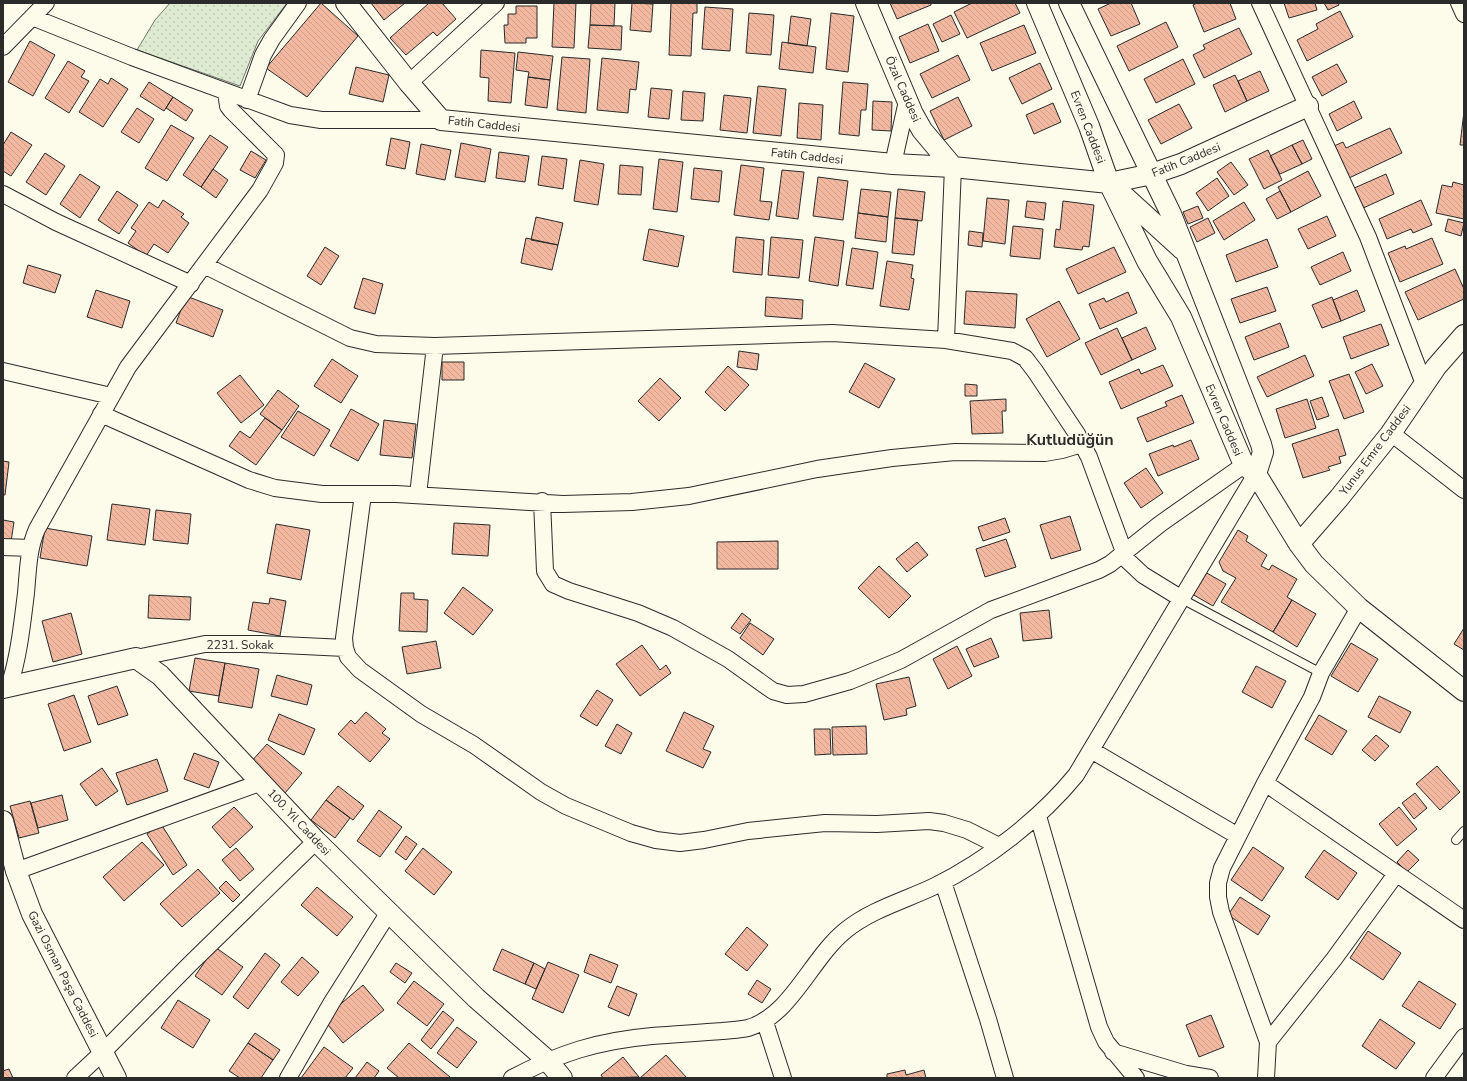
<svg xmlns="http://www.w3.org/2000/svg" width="1467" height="1081" font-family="'Nunito Sans',sans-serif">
	<defs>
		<pattern id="park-dots" width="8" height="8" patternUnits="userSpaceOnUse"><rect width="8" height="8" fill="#deebd1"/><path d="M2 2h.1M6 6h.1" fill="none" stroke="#bfcab4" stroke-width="1.8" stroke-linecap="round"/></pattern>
		<pattern id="building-back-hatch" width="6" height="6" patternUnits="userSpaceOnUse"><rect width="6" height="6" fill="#f2b8a0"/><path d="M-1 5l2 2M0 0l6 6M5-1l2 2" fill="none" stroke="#d09e8a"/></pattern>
	</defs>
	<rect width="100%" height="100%" fill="#fdfbea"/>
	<path fill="url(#park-dots)" stroke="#74746e" d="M170,3H287L258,41L240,86L137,50L155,20Z"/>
	<path fill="url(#building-back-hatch)" stroke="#2b2b2b" d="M321,3L358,36L307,97L266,68Z
		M371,3H405L384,20Z
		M429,3H442L456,19L437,36L433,32L406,55L390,38Z
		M554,3H576L574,48L552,47Z
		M591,3H615L614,26L590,25Z
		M632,3L653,4L651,32L630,30Z
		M671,3H697V13H693L691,56L669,55Z
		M890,3H931V5L897,19Z
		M972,3H1015L1020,13L967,38L954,12Z
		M1111,3H1131L1140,24L1111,36L1098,9Z
		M1197,3H1230L1236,19L1204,32L1193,5Z
		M1284,3H1315L1317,10L1289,18Z
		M1324,3H1338L1339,5L1328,10Z
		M516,6H537V38H526V43H505L504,25H508V14H516Z
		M705,7L733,9L730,51L702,49Z
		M1340,11L1353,37L1307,61L1297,40L1318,29L1316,24Z
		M749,13L774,15L771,55L746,53Z
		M831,13L854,16L848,72L826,69Z
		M951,15L960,34L942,42L933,24Z
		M791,16L811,19L807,46L788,43Z
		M1166,22L1178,47L1129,71L1117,46Z
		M928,24L939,51L910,63L899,37Z
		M590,25L622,26L621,50L588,48Z
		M1024,25L1036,53L992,71L980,43Z
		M1239,28L1252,54L1204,78L1193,55L1205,49L1203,45Z
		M30,41L55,55L33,96L8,82Z
		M782,42L816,47L813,73L779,69Z
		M481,50L515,53L511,103L488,101L489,78L480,77Z
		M518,52L553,56L550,80L528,77L529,72L516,70Z
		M958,55L970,80L932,98L920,74Z
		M562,57L590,59L586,113L557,110Z
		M602,58L639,62L636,90L630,89L628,113L597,110Z
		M1183,59L1195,84L1156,103L1144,79Z
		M68,61L85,71L81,77L89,81L69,113L45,98Z
		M1040,63L1052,89L1022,104L1009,78Z
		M1337,64L1347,82L1322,96L1312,77Z
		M356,67L389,75L383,102L349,94Z
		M1260,71L1269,91L1247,101L1238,81Z
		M1235,75L1247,101L1225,112L1213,85Z
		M528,77L550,80L547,108L525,105Z
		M111,78L128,89L103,127L79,112L100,79L108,84Z
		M149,82L173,97L164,111L140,96Z
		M843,82L868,84L866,110H861L859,136L839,134Z
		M758,86L786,89L781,136L753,133Z
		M651,88L672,90L669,119L648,117Z
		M683,91L705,93L703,121L681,120Z
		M724,95L751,98L747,133L720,130Z
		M173,97L193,110L186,121L166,108Z
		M958,97L972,126L944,140L930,111Z
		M873,101L892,102L891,131L872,130Z
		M1354,101L1362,118L1337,131L1329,114Z
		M799,103L823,105L821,140L797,138Z
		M1053,103L1061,122L1034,134L1026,115Z
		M1179,104L1192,128L1161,144L1148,120Z
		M137,108L154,119L139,143L121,132Z
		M1464,111V145H1460Z
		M171,125L194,138L167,181L145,168Z
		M1390,128L1402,153L1349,178L1334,146L1343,142L1346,148Z
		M11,132L32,145L11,176L3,171V145Z
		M210,135L228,147L201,187L183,175Z
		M391,138L410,142L405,169L386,165Z
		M1303,140L1312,159L1302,164L1292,145Z
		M461,143L491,149L485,182L455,177Z
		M421,144L451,150L445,180L416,174Z
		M1292,145L1302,164L1280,174L1270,156Z
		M1268,150L1282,180L1264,189L1249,159Z
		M251,151L266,160L255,178L240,170Z
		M499,152L529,156L525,182L496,178Z
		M45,153L65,166L46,195L26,182Z
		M542,156L567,159L563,189L538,185Z
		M659,159L683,162L677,212L653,209Z
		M580,160L604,164L598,205L574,201Z
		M1231,162L1248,185L1234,195L1217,172Z
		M620,165L643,167L641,195L618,194Z
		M741,165L764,168L760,201L772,202L769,220L734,215Z
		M694,168L722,171L719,202L691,199Z
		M213,169L228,180L216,198L201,187Z
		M782,170L804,172L798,219L776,216Z
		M1308,171L1321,196L1291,212L1278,187Z
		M80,174L100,187L80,218L60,204Z
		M1386,174L1394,194L1361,209L1352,189Z
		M818,177L848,181L843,220L813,216Z
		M1217,178L1229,196L1208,211L1196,193Z
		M1453,182L1464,185V219L1436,213L1442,185L1452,187Z
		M861,189L891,192L888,217L858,213Z
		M898,189L925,192L922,221L895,218Z
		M117,191L138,205L119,234L98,220Z
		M1280,191L1291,212L1277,219L1266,199Z
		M987,198L1009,200L1005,244L983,241Z
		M163,200L184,214L181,217L189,223L168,253L154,244L146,256L128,243L136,231L131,228L149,202L158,208Z
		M1421,200L1432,225L1413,233L1411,229L1387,239L1379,219Z
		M1027,201L1046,203L1044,220L1025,217Z
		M1063,201L1094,205L1089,247L1083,246L1082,250L1054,247L1056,229L1060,230Z
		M1244,202L1255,220L1224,240L1213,221Z
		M1198,206L1203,218L1188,224L1183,212Z
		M858,213L888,217L886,242L855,238Z
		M1327,216L1336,236L1308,249L1298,229Z
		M536,217L563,223L558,245L531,240Z
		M895,218L918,220L914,255L892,253Z
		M1208,218L1215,233L1197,242L1190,227Z
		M1448,219L1464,223L1461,236L1445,231Z
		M1013,226L1043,229L1040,259L1010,256Z
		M649,229L684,236L678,267L643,260Z
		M969,231L983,233L982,247L968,245Z
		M736,237L764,240L762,275L733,272Z
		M771,237L803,240L799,278L768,275Z
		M815,237L844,241L838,286L809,281Z
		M526,238L558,245L552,270L521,263Z
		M1432,238L1443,264L1400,282L1388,253L1405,246L1406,249Z
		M1267,239L1278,267L1236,282L1226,255Z
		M325,247L339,256L321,285L307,276Z
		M1114,247L1126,272L1078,294L1066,269Z
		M852,248L878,252L873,289L846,285Z
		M1343,252L1351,271L1320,285L1311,267Z
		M887,261L913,265L911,278L914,279L909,310L880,306Z
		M28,265L61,275L55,293L23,283Z
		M1455,269L1464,289V299L1418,320L1405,292Z
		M363,278L383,284L375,314L354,308Z
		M1267,287L1276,311L1240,323L1231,299Z
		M96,290L130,301L122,328L87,317Z
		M1357,290L1365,311L1341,321L1333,300Z
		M966,291L1017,294L1015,328L964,324Z
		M1128,292L1137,313L1100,329L1089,304L1104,298L1106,302Z
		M186,296L223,310L213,337L176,323Z
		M766,297L803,300L802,319L765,316Z
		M1332,297L1341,321L1322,328L1312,305Z
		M1059,301L1080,339L1047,357L1026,319Z
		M1280,323L1289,347L1254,360L1245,337Z
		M1381,324L1389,345L1351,359L1343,337Z
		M1146,327L1156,349L1132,360L1122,338Z
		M1117,328L1132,360L1101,375L1085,343Z
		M739,351L759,354L757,370L737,367Z
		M1305,355L1314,376L1267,397L1257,377Z
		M332,359L358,376L341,403L314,386Z
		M442,362H464V380H442Z
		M865,363L895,379L879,408L849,392Z
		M1372,364L1383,386L1366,394L1355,372Z
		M1163,365L1173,386L1121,409L1109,382L1139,369L1141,374Z
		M728,366L749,385L725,411L705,392Z
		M1349,374L1364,412L1344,419L1329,381Z
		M240,375L264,405L241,423L217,393Z
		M660,378L681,398L659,421L638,401Z
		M965,384L977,385V396H965Z
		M278,390L299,406L282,430L260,414Z
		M1182,395L1194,423L1147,442L1137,418L1167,406L1165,402Z
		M1322,397L1329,416L1317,420L1310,401Z
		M1006,399V411H1002L1003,433L972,434L970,401Z
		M1307,399L1316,428L1285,438L1276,409Z
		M351,409L379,424L358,461L330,446Z
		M298,411L330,430L314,456L281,437Z
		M265,418L282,430L256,465L229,446L240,431L250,438Z
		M384,420L416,424L412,458L380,455Z
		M1338,429L1346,455L1339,457L1341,463L1328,467L1330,470L1303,478L1292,444Z
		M1191,440L1199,459L1158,476L1149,454L1173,445L1174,447Z
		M3,461L9,462L5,495H3Z
		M1146,468L1163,493L1141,508L1124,483Z
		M112,504L150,509L145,545L107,540Z
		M156,510L191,514L188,544L153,540Z
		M1070,516L1081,550L1051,559L1040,525Z
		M1005,518L1010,532L983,541L978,527Z
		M3,520L14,522L11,542L3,541Z
		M454,523L490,525L488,556L452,554Z
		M276,524L310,530L301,580L267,573Z
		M45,528L92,536L87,566L40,558Z
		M1238,530L1248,536L1246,541L1267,555L1261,566L1269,570L1272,565L1297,579L1287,597L1292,600L1273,632L1221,602L1236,578L1223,571L1219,562Z
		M1006,539L1016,567L985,577L976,549Z
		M778,541V569H717V542Z
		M917,542L928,555L907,572L896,559Z
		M879,566L911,596L889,618L858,588Z
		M1205,572L1226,584L1213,606L1192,594Z
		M463,587L493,610L473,635L444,613Z
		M401,593H414V599L428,600L427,632L399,631Z
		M149,595L191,597L190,620L148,618Z
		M270,598L286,601L280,636L248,630L253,602L269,604Z
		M1292,600L1316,614L1297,647L1273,632Z
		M1049,610L1052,638L1023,641L1020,613Z
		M71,613L82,654L53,662L42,621Z
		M742,613L751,620L740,634L731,628Z
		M750,623L774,639L763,655L740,638Z
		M1464,628V650L1454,644Z
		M991,638L999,657L974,667L966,649Z
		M436,641L441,668L407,674L402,647Z
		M1351,643L1378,659L1358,692L1331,676Z
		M642,645L660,670L666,665L671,673L640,696L616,664Z
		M957,646L972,676L948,689L933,659Z
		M195,658L225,663L219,696L189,691Z
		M225,663L259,669L252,708L218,702Z
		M1256,666L1286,681L1272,708L1242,692Z
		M277,675L312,685L307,705L271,696Z
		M909,677L916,706L906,709L907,715L884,720L876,684Z
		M117,686L128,715L98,725L88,696Z
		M597,690L613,700L597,726L580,716Z
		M74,695L91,742L64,751L48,704Z
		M1379,696L1411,712L1400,733L1368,717Z
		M366,712L386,729L382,733L390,739L370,762L338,734L351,720L355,724Z
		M684,712L714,726L703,749L711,752L703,768L666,751Z
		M279,714L315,729L304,755L268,740Z
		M1319,715L1347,731L1332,755L1305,739Z
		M617,724L632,733L621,754L605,746Z
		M866,726L867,754L833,755L832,727Z
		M814,729H830L831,754L815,755Z
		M1376,735L1389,746L1375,761L1362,750Z
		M267,744L302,773L285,793L250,763Z
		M194,753L219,762L209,788L184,779Z
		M157,759L168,791L127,805L116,773Z
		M1437,766L1460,792L1440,810L1416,784Z
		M102,768L118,791L96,806L80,784Z
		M338,786L364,806L353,820L326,800Z
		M1415,793L1427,808L1414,819L1402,803Z
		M62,795L68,820L38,828L31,803Z
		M326,800L350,818L335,838L311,820Z
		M30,801L39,833L19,838L10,806Z
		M234,807L253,827L230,848L212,827Z
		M1399,807L1417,829L1397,846L1379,824Z
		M379,810L402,827L380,857L357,841Z
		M161,824L187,865L173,875L147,834Z
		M406,836L417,844L406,860L395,852Z
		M142,842L164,865L124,901L103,877Z
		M1253,847L1284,868L1262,901L1231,880Z
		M236,848L254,869L240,881L222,860Z
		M423,848L452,872L434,895L405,871Z
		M1324,850L1357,873L1338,900L1305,877Z
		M1408,850L1419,860L1407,872L1397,862Z
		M198,869L220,893L182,927L160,904Z
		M226,881L240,895L233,902L219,888Z
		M317,887L353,917L337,936L301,905Z
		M1240,897L1270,916L1258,935L1228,915Z
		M747,927L768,945L747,971L725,954Z
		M1368,931L1401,953L1383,980L1350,958Z
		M215,947L243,967L222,995L195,976Z
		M502,949L534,963L525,984L493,970Z
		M265,953L280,965L248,1009L233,997Z
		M590,954L618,965L611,983L584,972Z
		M302,957L319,972L298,996L281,982Z
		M548,962L579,975L563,1013L532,999Z
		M396,963L412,973L405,983L390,972Z
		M534,963L545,969L536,989L525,984Z
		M757,980L771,989L762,1003L748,994Z
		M414,981L444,1004L427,1026L397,1003Z
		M1419,981L1456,1004L1440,1029L1402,1006Z
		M363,985L384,1010L343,1043L323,1019Z
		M617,986L637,994L629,1016L608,1007Z
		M178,1000L210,1020L193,1048L161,1028Z
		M443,1011L454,1020L431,1049L421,1040Z
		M1211,1015L1224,1047L1199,1057L1186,1025Z
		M1380,1019L1415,1043L1396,1069L1362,1046Z
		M457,1027L477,1042L457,1068L437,1053Z
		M255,1033L280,1050L273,1060L248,1043Z
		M248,1043L273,1060L261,1078H240L229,1071Z
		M409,1043L450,1077L449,1078H399L387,1068Z
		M324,1047L353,1068L345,1078H301Z
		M666,1055L687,1078H640Z
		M623,1057L639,1077L603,1078L601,1075Z
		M367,1062L379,1071L374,1078H355Z
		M9,1069L13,1078H3V1071Z
		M905,1070L906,1075L924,1070L926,1078H887V1074Z"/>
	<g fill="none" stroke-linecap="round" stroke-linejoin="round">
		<g stroke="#2b2b2b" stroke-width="10">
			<path id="service" d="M1182,599L1321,673
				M1456,840L1464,831"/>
		</g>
		<g stroke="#2b2b2b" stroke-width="18">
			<path id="minor" d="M1260,3L1368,237L1424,384
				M1459,3L1464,14
				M32,17L132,57L290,115L321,120H441
				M3,47L46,3
				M409,83L496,3
				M247,100L263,55L272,39L298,3
				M893,164L907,101
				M3,194L56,222L191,284
				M204,265L350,338L376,344L435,346L832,333L946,340L1012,351L1025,358L1035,371L1077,434L1089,457L1127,560L1143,575L1182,599
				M946,340L953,167
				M3,371L111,396
				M101,414L249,480L275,488L322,494H396L563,504L632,502L689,496L817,469L892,458L955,452L1045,453L1062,450L1082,444
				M1391,433L1464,490
				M363,494L344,638L345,648L348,657L360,670L421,714L474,745L541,792L566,806L631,833L656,840L680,843L704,840L748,831L825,823L877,824L929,821L944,823L967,830L999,846
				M418,495L435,346
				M542,501L545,571L553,584L569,591L638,613L673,628L728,659L773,691L787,695L804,694L850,681L901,660L991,610L1099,570L1110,564L1160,524L1244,465
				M3,547L31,548
				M136,658L205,644H261L345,648
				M9,687C19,656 22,625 26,593C28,572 28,549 37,529L128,367L260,190L275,163L276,155L231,110L228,106L226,92
				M1091,750L1238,836
				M1265,783L1464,920
				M1038,816L1099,1027L1106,1042L1136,1078
				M16,871L262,782
				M943,882L988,1019L1005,1078
				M765,1022L783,1078
				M1268,1042L1221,912L1218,897V883L1222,868L1265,783L1312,697L1321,673L1359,608
				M1113,1052L1186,1074L1210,1078
				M75,1078L103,1052L190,964L316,841
				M288,1078L332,1002L389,912
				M512,1078C560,1053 597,1041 652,1036C675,1034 698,1033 722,1031C730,1030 740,1030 748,1028C791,1016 811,958 846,930C872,909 906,900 935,886C987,860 1040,819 1076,775L1256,474
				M1266,1078L1268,1042L1334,959L1396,874
				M1434,1078L1464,1037"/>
		</g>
		<g stroke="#2b2b2b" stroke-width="22">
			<path id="tertiary" d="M346,3L409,83L441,120L893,164L953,167L1109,183L1152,174L1181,164L1308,106
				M866,3L913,114L922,130L953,167
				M1037,3L1089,126L1109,183L1147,261L1181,317L1244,465L1256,474L1299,544L1314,564L1359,608L1464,691
				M1069,3L1171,214L1261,444L1263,452L1256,474
				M1114,187L1182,249
				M1299,544L1339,498L1391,433L1436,367L1464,335
				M3,688L136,658L160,675L316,841L476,998L547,1060L562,1078
				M3,821L16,871L32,914L116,1078"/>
		</g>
		<use href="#service" stroke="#fdfbea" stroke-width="8"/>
		<use href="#minor" stroke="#fdfbea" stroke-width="16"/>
		<use href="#tertiary" stroke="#fdfbea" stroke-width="20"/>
	</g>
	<g text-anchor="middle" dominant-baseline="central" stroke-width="3" stroke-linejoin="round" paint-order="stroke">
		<g font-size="12" fill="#2b2b2b" stroke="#fdfbea">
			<text transform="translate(903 89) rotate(66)">Özal Caddesi</text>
			<text transform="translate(484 124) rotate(6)">Fatih Caddesi</text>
			<text transform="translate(1088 127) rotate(69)">Evren Caddesi</text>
			<text transform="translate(807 156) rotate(6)">Fatih Caddesi</text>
			<text transform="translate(1186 160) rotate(-22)">Fatih Caddesi</text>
			<text transform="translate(1224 420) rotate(67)">Evren Caddesi</text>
			<text transform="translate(1375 450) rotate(-53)">Yunus Emre Caddesi</text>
			<text x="240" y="645">2231. Sokak</text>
			<text transform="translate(299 822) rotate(47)">100. Yıl Caddesi</text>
			<text transform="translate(63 974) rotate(63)">Gazi Osman Paşa Caddesi</text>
		</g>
		<g font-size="16" font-weight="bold" fill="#2b2b2b" stroke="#fdfbea">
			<text x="1070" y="440">Kutludüğün</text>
		</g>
	</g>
	<rect width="1467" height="1081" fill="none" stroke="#2b2b2b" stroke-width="8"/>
</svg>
